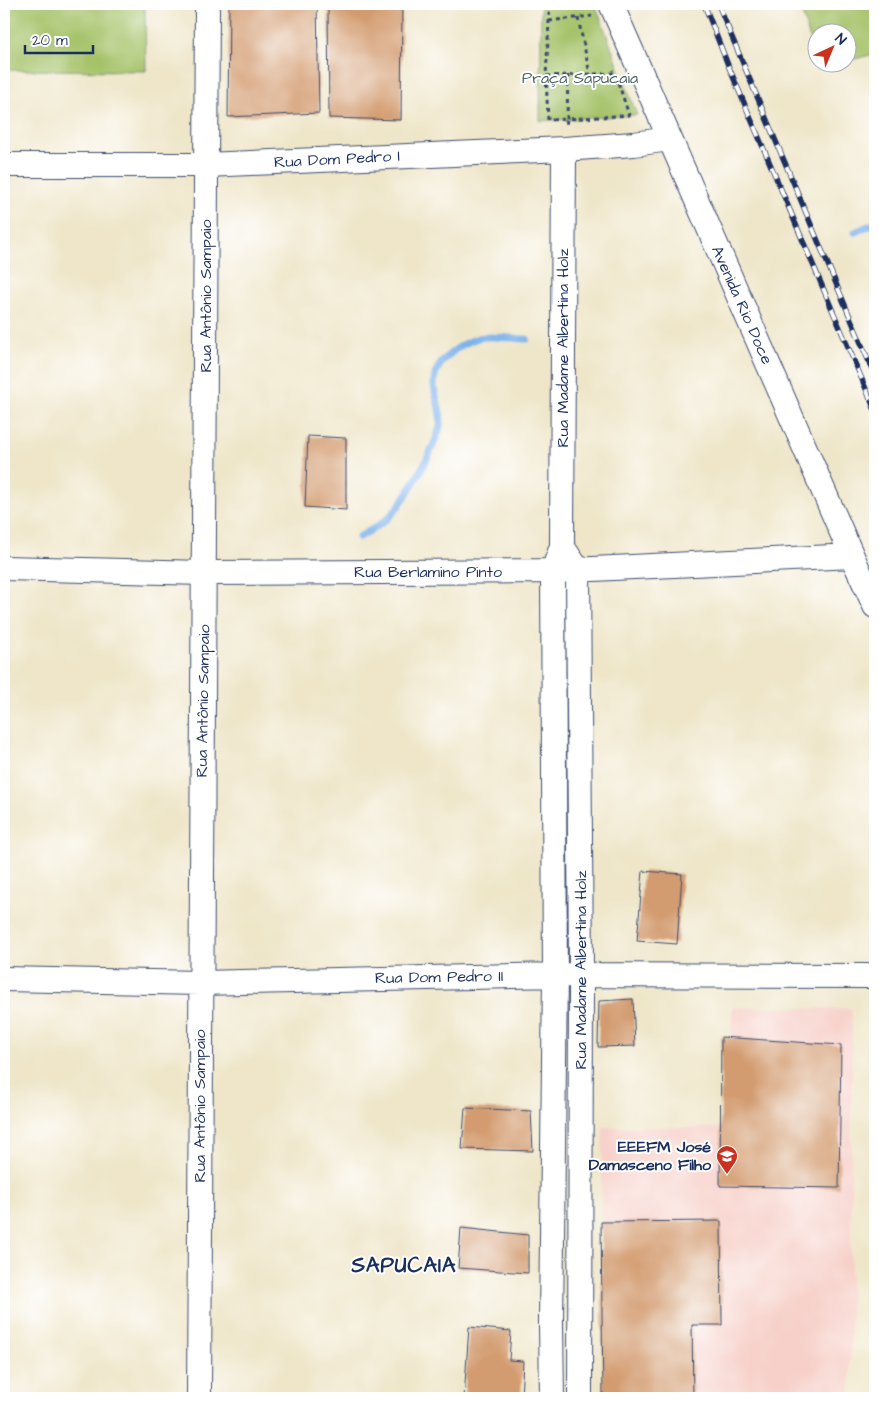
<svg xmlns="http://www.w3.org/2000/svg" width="879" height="1402" font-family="'Architects Daughter',sans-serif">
	<rect width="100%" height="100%" fill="#fff"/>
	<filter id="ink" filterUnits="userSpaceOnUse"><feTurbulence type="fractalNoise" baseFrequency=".02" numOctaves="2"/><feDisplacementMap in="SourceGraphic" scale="10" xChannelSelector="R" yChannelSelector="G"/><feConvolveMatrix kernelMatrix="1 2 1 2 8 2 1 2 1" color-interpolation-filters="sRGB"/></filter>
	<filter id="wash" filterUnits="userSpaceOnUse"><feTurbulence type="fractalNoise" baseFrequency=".0096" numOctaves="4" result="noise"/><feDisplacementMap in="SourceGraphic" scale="20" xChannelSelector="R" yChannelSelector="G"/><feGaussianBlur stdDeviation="1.12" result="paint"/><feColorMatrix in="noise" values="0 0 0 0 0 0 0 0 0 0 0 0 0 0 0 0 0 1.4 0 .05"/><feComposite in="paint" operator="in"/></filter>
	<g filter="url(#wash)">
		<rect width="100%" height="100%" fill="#efe6c9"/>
		<path fill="#f7d0c9" d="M732,1007L852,1009L850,1398H603L601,1222L603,1127L731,1128Z"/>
		<path fill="#a5c269" stroke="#607864" d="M4,4H145L146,71L4,70Z
			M541,4H595L637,115L540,121Z
			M799,4H875V54L847,61L846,32H816V59Z"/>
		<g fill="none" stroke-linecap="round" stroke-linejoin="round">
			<path stroke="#7db2eb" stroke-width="7" d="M855,232L875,223
				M359,537C371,530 384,524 393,513C408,496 435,448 440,426C443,408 433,397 434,381C435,361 460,344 478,338C487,335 516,339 527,339"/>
		</g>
		<g id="blocks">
			<path fill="#d39b6f" d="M229,4H317L319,113L228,117Z
				M328,4H402L401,120L329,118Z
				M308,436L346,438V510L305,507Z
				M643,871L682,874L677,944L637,941Z
				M633,999L635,1046L598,1047L599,1001Z
				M721,1037L841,1045L839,1188L720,1186Z
				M465,1108L531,1111L533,1151L462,1149Z
				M721,1221L722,1325H692L693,1398H603L601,1222Z
				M461,1228L528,1235V1273L458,1268Z
				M469,1327L511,1331L509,1360L523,1361L521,1398H464Z"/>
		</g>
	</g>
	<g filter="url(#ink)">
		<use href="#blocks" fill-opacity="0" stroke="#3b4a6e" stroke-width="1"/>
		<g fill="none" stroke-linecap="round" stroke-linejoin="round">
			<g stroke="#3b4a6e" stroke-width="26">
				<path id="minor" d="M611,4L852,556L875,606
					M4,165H206L564,149L634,144L669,139
					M562,546L578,570L581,974L580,1398
					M4,568L204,573L553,571L852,556
					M4,979L201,983L555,975L875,976
					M199,1398L207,4
					M552,1398L551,1323L555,975L553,571L562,546L564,149"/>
			</g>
			<path stroke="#3b4a6e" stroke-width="3" stroke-dasharray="4 4" stroke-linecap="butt" d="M550,4L546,76L548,120L567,119L566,126
				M578,18L590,74
				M549,21L592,16
				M568,75L567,119L629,115L618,82
				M546,76L615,73L613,70"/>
			<use href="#minor" stroke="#fff" stroke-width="24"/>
			<g stroke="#1b2f5e" stroke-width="5.5">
				<path id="rail" d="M704,4L728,65L875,410
					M718,4L875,376"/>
			</g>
			<use href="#rail" stroke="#fff" stroke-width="4" stroke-dasharray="11" stroke-linecap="butt"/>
		</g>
	</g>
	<defs>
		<g id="school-pin" transform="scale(1.125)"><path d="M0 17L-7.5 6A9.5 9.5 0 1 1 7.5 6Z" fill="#c8321e" stroke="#fff"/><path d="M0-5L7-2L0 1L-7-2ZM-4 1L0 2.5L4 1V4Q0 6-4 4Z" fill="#fff"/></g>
	</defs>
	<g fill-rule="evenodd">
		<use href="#school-pin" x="727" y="1156"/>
	</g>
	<g text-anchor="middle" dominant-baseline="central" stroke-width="4" stroke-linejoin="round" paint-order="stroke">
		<g font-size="16" fill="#4b6262" stroke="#fff">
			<text x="580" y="78">Praça Sapucaia</text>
		</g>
		<g font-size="16" fill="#1b2f5e" stroke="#fff">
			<text transform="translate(337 159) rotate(-3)">Rua Dom Pedro I</text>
			<text transform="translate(206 296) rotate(-90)">Rua Antônio Sampaio</text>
			<text transform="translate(742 305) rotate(66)">Avenida Rio Doce</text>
			<text transform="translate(563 348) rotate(-90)">Rua Madame Albertina Holz</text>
			<text x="428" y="572">Rua Berlamino Pinto</text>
			<text transform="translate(203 701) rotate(-89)">Rua Antônio Sampaio</text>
			<text transform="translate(581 970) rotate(-90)">Rua Madame Albertina Holz</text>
			<text transform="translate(439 977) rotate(-1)">Rua Dom Pedro II</text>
			<text transform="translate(200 1106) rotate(-90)">Rua Antônio Sampaio</text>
		</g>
		<g font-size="16" font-weight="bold" fill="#1b2f5e" stroke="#fff" text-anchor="end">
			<text x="711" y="1147">EEEFM José<tspan x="711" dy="18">Damasceno Filho</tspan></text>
		</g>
		<g font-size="21" font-weight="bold" letter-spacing="1" fill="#1b2f5e" stroke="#fff">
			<text x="404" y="1265">SAPUCAIA</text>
		</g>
	</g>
	<rect width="879" height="1402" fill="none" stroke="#fff" stroke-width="20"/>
	<g transform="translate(832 48) rotate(44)"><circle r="24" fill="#ffffff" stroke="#a4acbf"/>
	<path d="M0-4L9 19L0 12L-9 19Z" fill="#c8321e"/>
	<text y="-8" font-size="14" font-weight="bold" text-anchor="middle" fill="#1b2f5e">N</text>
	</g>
	<path d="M25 45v8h68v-8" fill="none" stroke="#1b2f5e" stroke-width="2.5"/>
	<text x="32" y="45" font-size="15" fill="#1b2f5e" stroke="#ffffff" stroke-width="4" paint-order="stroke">20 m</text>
</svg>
